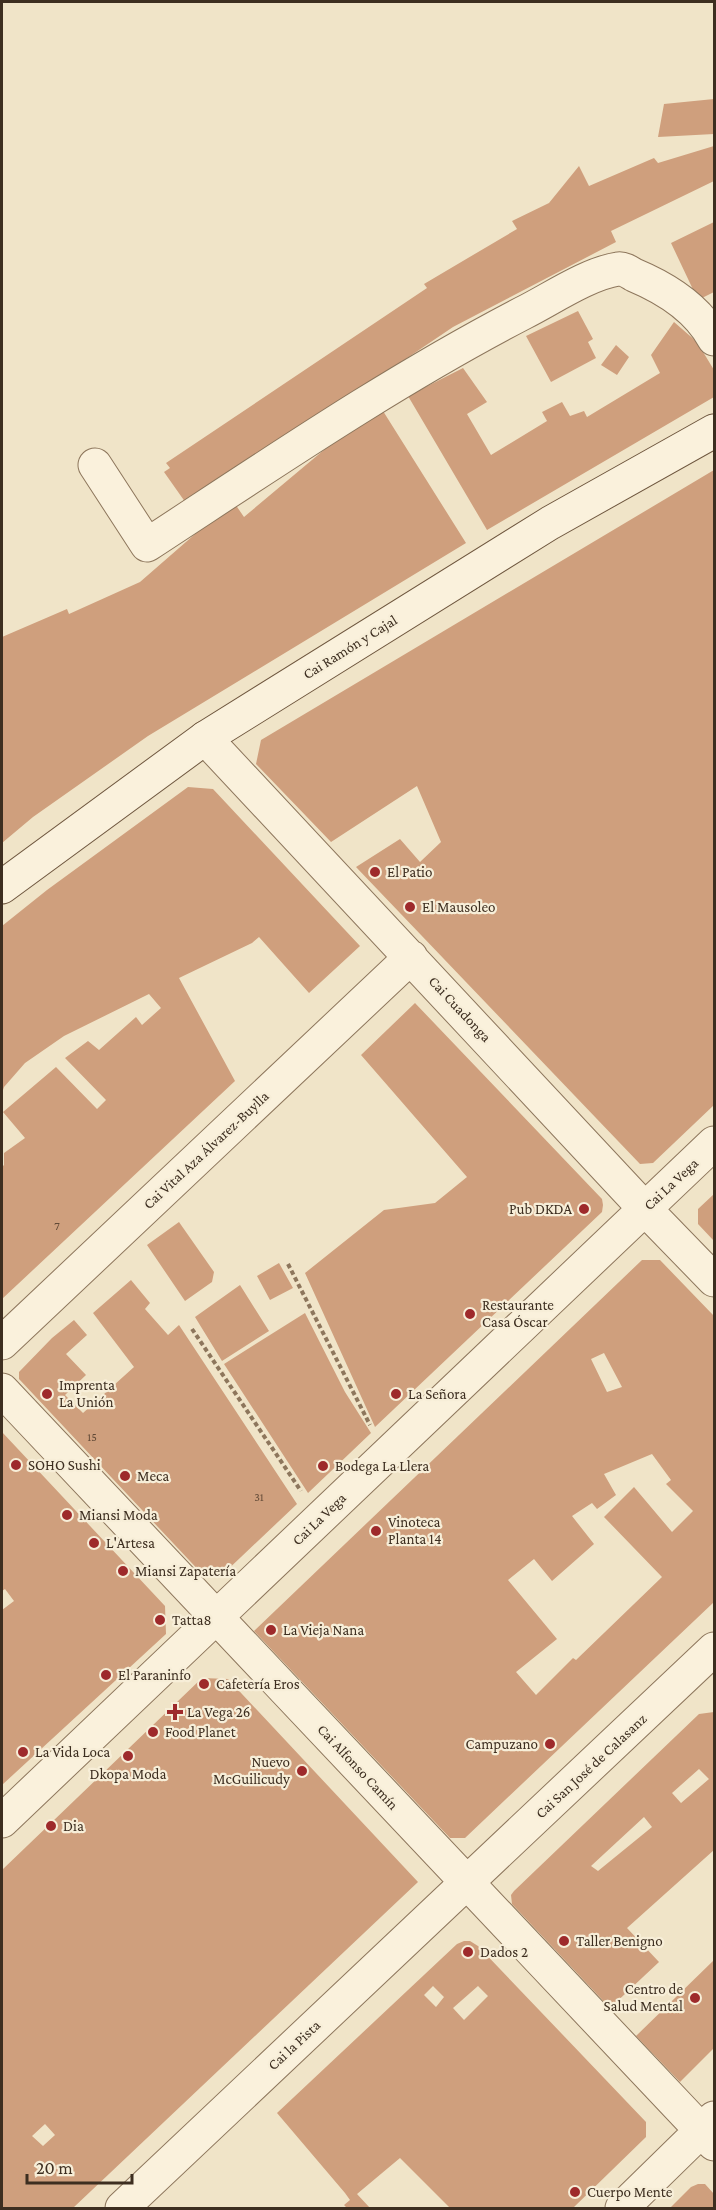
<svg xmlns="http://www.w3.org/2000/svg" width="716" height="2210" font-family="'Crimson Pro',serif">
	<rect width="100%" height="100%" fill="#f0e4c8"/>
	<path fill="#cf9f7d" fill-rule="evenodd" d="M714,99V134L658,137L664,104Z
		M714,146V181L611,231L616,242L453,327L188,506L164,472L170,468L166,463L427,288L424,284L517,229L512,221L549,203L579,166L589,186L654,158L658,163Z
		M714,222V292L698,300L671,243Z
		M578,311L593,339L588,342L596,358L551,382L526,336Z
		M674,322L697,342L714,370V397L487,530L408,396L463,368L487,402L467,414L491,455L547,421L542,412L562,402L570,416L584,411L587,417L660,373L651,355Z
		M616,345L629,357L617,375L601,365Z
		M383,411L466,543L148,736L33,817L2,843V637L67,609L69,614L140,582L233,501L244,517L343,434Z
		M714,470V1105L653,1163L640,1164L356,867L400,839L420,862L441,842L417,786L331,842L256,764L261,740Z
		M188,787L213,789L360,946L309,993L259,937L252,943L179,978L235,1081L2,1299V1167L4,1165V1153L25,1138L3,1112L56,1067L97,1109L106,1100L65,1058L88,1041L99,1050L136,1017L142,1025L161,1008L149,994L64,1036L25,1063L4,1087L2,1093V926L47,890Z
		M415,1003L602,1199L603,1205L602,1212L375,1427L305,1273L384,1210L435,1203L467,1177L361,1055Z
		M714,1194V1241L698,1224V1209Z
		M179,1222L214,1272L212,1282L185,1301L147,1245Z
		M642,1260H660L714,1316V1602L465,1838H450L254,1631ZM604,1353L622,1387L607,1392L591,1359ZM652,1454L671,1480L666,1484L693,1511L672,1532L634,1487L604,1517L662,1577L576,1660L573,1658L536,1695L516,1672L557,1639L508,1580L534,1559L552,1581L594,1544L572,1516L592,1503L597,1509L616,1495L604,1474Z
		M279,1263L293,1288L270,1300L257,1276Z
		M131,1280L150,1303L145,1309L168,1335L179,1325L297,1504L221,1576H204L19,1379V1372L52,1338L74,1320L87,1335L66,1354L86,1375L65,1395L83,1413L134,1367L93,1313Z
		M240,1285L269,1331L222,1361L195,1317Z
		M305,1313L345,1392L371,1433L308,1493L224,1364Z
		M2,1432L165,1606L166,1634L2,1785V1610L14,1601L5,1589L2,1591Z
		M202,1678L228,1679L418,1882L73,2208H2V1870ZM45,2124L55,2135L43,2146L32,2136Z
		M714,1712V1850L627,1928L659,1962L610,2008L512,1904L511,1895L514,1891L699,1714ZM699,1769L709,1779L681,1803L672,1793ZM644,1817L652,1827L598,1871L591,1866Z
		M464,1941H470L478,1946L646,2122V2137L573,2208H450L400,2158L357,2194L370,2208H347L344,2205L350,2200L345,2193L277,2113L457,1944ZM433,1986L444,1997L436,2007L424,1995ZM478,1986L488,1996L464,2020L453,2008Z
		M714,1960V2048L680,2082L636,2036Z
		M698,2184H705L714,2194V2208H670L691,2187Z"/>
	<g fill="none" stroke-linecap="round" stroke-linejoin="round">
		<g stroke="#8d765c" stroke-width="35">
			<path id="street" d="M95,465L147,545C271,464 392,381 523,313C551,299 587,274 618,269C623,268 629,272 634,275C665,288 698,309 714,339
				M205,738L645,1209L714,1280
				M2,1343L411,957
				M2,1390L714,2144
				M2,1821L714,1143
				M122,2208L714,1649
				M622,2208L714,2118"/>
		</g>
		<g stroke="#6f573f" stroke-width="35">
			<path id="secondary" d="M2,887L205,738L550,523L714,431"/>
		</g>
		<path stroke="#8d765c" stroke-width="4" stroke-dasharray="4.5 3" stroke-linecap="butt" d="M288,1264L370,1425
			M192,1329L301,1491"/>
		<use href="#street" stroke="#faf1dc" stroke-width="33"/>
		<use href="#secondary" stroke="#faf1dc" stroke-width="33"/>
	</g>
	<g fill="#9e2a2b" stroke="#f7eed8" stroke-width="2">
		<circle cx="375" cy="872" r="6"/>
		<circle cx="410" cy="907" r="6"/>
		<circle cx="584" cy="1209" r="6"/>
		<circle cx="470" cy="1314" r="6"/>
		<circle cx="47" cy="1394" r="6"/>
		<circle cx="396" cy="1394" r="6"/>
		<circle cx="16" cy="1465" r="6"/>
		<circle cx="323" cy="1466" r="6"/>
		<circle cx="125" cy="1476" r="6"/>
		<circle cx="67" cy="1515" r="6"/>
		<circle cx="376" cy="1531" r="6"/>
		<circle cx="94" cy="1543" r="6"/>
		<circle cx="123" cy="1571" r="6"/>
		<circle cx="160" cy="1620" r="6"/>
		<circle cx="271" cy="1630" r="6"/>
		<circle cx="106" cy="1675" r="6"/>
		<circle cx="204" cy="1684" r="6"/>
		<path d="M172 1703h6v6h6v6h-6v6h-6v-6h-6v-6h6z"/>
		<circle cx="153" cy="1732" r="6"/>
		<circle cx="550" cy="1744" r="6"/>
		<circle cx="23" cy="1752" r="6"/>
		<circle cx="128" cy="1756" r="6"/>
		<circle cx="302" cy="1771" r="6"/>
		<circle cx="51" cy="1826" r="6"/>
		<circle cx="564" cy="1941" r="6"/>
		<circle cx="468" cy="1952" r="6"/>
		<circle cx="695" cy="1998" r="6"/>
		<circle cx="575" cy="2192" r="6"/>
	</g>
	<g text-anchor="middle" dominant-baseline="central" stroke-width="4.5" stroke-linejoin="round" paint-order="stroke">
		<g font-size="12" fill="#624a37">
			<text x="57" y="1226">7</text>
			<text x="92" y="1437">15</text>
			<text x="259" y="1497">31</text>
		</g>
		<g font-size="15" fill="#3d2e20" stroke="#f7eed8">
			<text transform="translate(350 647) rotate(-32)">Cai Ramón y Cajal</text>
			<text transform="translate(460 1009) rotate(47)">Cai Cuadonga</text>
			<text transform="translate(206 1150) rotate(-43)">Cai Vital Aza Álvarez-Buylla</text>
			<text transform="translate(671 1184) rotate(-43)">Cai La Vega</text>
			<text transform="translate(319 1519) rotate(-44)">Cai La Vega</text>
			<text transform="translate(591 1766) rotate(-43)">Cai San José de Calasanz</text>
			<text transform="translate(358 1767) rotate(47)">Cai Alfonso Camín</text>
			<text transform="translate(294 2045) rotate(-43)">Cai la Pista</text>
		</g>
		<g font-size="15" fill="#3d2e20" stroke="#f7eed8" text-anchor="start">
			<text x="387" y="872">El Patio</text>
			<text x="422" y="907">El Mausoleo</text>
			<text x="572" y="1209" text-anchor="end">Pub DKDA</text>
			<text x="482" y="1305">Restaurante<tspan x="482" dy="17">Casa Óscar</tspan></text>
			<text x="59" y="1385">Imprenta<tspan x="59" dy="17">La Unión</tspan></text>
			<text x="408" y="1394">La Señora</text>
			<text x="28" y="1465">SOHO Sushi</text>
			<text x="335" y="1466">Bodega La Llera</text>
			<text x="137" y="1476">Meca</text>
			<text x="79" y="1515">Miansi Moda</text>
			<text x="388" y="1522">Vinoteca<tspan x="388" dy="17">Planta 14</tspan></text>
			<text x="106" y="1543">L'Artesa</text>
			<text x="135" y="1571">Miansi Zapatería</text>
			<text x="172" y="1620">Tatta8</text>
			<text x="283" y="1630">La Vieja Nana</text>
			<text x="118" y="1675">El Paraninfo</text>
			<text x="216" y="1684">Cafetería Eros</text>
			<text x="187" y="1712">La Vega 26</text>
			<text x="165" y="1732">Food Planet</text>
			<text x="538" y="1744" text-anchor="end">Campuzano</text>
			<text x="35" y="1752">La Vida Loca</text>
			<text x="290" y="1762" text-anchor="end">Nuevo<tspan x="290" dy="17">McGuilicudy</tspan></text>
			<text x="128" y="1774" text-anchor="middle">Dkopa Moda</text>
			<text x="63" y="1826">Dia</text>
			<text x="576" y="1941">Taller Benigno</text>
			<text x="480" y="1952">Dados 2</text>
			<text x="683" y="1989" text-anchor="end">Centro de<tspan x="683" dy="17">Salud Mental</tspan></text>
			<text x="587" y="2192">Cuerpo Mente</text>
		</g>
	</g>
	<rect width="716" height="2210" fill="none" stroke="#3d2e20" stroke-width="6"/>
	<path d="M27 2174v9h105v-9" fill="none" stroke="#3d2e20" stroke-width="3"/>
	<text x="36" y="2174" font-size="18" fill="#3d2e20" stroke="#f7eed8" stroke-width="4.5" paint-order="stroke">20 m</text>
</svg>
